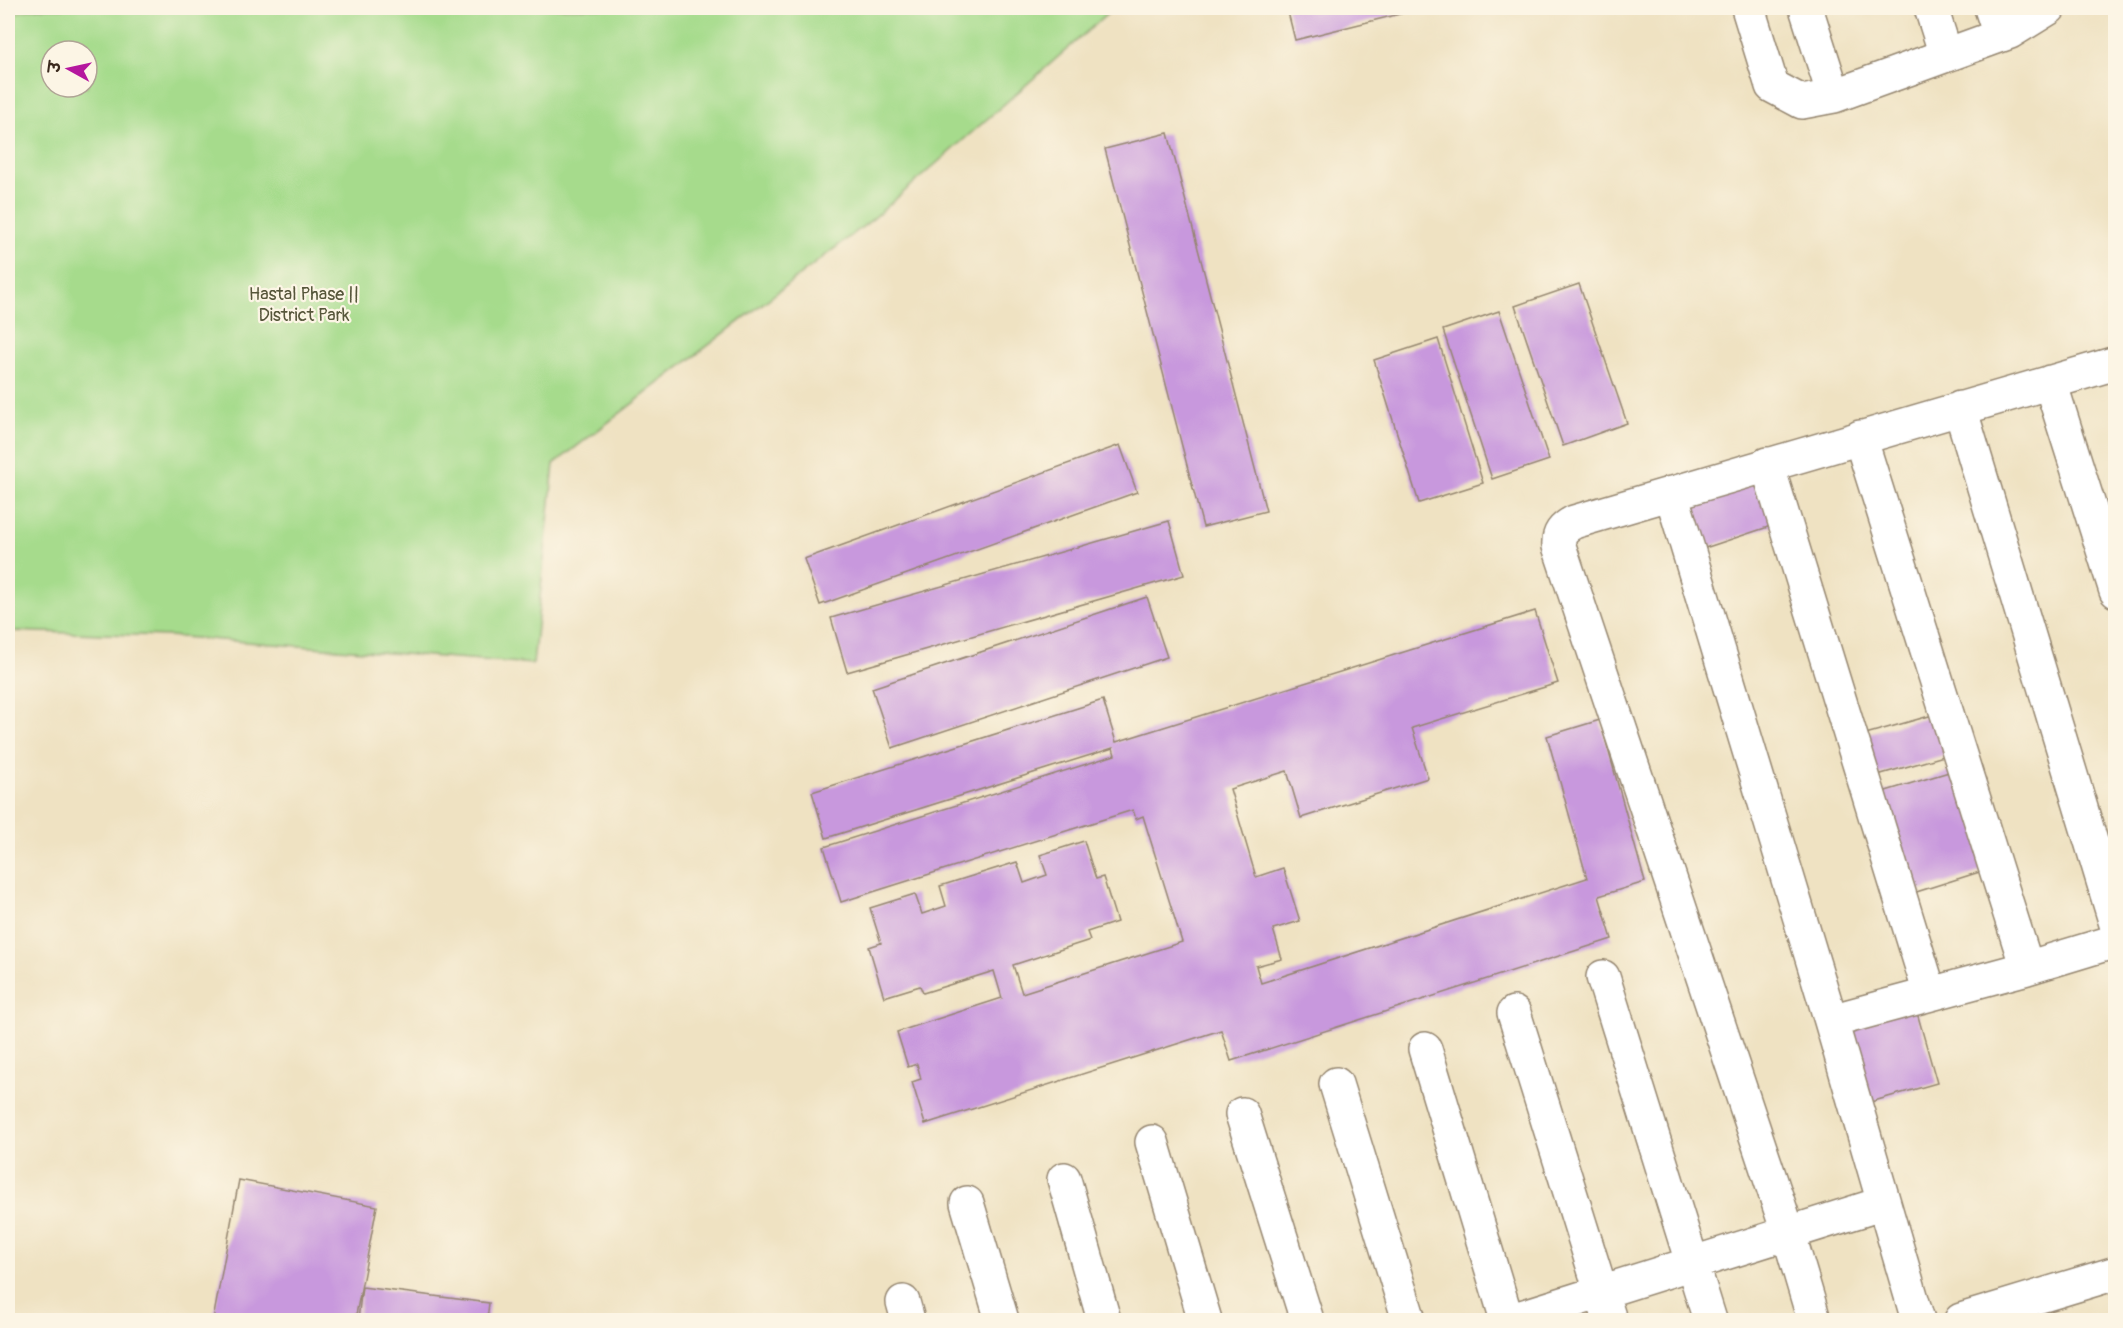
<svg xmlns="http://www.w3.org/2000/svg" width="2123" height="1328" font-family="Pangolin,'Playpen Sans Deva',sans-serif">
	<rect width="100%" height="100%" fill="#fcf5e5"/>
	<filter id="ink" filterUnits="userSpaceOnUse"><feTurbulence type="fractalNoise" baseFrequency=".0167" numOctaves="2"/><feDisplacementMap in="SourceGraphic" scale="12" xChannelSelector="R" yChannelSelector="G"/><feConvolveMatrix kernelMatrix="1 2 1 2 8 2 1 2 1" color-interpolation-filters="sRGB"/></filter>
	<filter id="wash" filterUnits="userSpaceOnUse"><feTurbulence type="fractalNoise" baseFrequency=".008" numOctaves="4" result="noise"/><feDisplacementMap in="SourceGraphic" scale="24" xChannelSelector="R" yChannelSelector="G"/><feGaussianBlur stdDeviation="1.35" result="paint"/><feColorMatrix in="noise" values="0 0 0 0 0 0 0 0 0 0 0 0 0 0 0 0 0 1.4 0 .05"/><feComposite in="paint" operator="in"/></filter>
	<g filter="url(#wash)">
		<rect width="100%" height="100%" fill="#efe2c2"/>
		<path fill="#a6db8c" stroke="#708255" stroke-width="1.5" fill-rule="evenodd" d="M37,8H1114L874,218L554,464L533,664L169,636L8,631V14ZM51,51H87V87H51Z"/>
		<g id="blocks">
			<path fill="#c898dd" d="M1287,8H1403L1404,13L1295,40Z
				M1168,133L1266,511L1203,527L1105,149Z
				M1579,284L1627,423L1563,446L1515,306Z
				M1499,311L1549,460L1492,479L1443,330Z
				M1438,339L1483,483L1419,503L1374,360Z
				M1120,445L1137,492L820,605L804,559Z
				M1763,480L1777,524L1699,550L1684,505Z
				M1169,521L1184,575L847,672L831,618Z
				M1147,597L1167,657L892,748L872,688Z
				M1535,611L1558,683L1412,728L1428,778L1301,818L1287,771L1230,789L1256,877L1283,868L1300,921L1273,929L1282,959L1256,966L1261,983L1587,878L1547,736L1600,720L1645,882L1599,896L1612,939L1231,1061L1221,1030L925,1124L912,1082L921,1079L917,1064L908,1067L897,1032L1002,998L994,971L923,993L920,986L884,997L869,947L881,943L870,908L915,894L922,914L946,906L940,886L1017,862L1024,883L1047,875L1040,855L1084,841L1096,879L1103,877L1117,922L1087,932L1090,940L1013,965L1022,993L1182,942L1143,816L1136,819L1133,810L841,902L824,847L1115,755L1113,748L826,838L812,792L1103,700L1116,742Z
				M1940,713L1951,754L1874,776L1862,735Z
				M1959,769L1989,869L1910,894L1879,793Z
				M1914,1002L1937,1083L1867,1103L1844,1021Z
				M239,1180L377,1206L355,1320H213Z
				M362,1287L489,1303L487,1320H358Z"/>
		</g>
	</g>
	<g filter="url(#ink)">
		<use href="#blocks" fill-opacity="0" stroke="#958670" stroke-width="1.5"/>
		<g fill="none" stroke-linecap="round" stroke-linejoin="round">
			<g stroke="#958670" stroke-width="36">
				<path id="minor" d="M1748,8L1772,86L1802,102L1834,96L2010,32L2049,8
					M1806,8L1834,96
					M1931,8L1946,55
					M1991,8L2000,35
					M2050,382L2116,591
					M1960,408L2116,924
					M1860,437L2027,968
					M1767,464L1930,994
					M1671,493L1831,1021L1918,1320
					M1603,977L1710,1320
					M1514,1013L1610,1320
					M1831,1021L2027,968L2116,941
					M1425,1049L1507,1320
					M1336,1084L1409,1320
					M1242,1114L1307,1320
					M1152,1142L1205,1320
					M1064,1179L1104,1320
					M967,1203L1002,1320
					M903,1302L908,1320
					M1512,1320L1884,1203
					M1814,1320L1788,1232L1559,546C1558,533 1563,528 1574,522L2116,363
					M1961,1320L2116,1273"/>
			</g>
			<use href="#minor" stroke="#fff" stroke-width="33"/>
		</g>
	</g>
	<g text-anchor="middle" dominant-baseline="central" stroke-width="4.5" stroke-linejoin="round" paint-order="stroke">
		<g font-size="18" fill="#56563a" stroke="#fcf5e5">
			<text x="304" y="294">Hastal Phase ||<tspan x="304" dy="21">District Park</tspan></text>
		</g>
	</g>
	<rect width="2123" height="1328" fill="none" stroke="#fcf5e5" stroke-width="30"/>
	<g transform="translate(69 69) rotate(278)"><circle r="28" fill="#fcf5e5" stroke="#afa495" stroke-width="1.5"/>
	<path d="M0-4.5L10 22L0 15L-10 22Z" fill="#b5179e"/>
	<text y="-9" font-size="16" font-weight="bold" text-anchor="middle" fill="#3b2a1e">उ</text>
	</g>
</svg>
